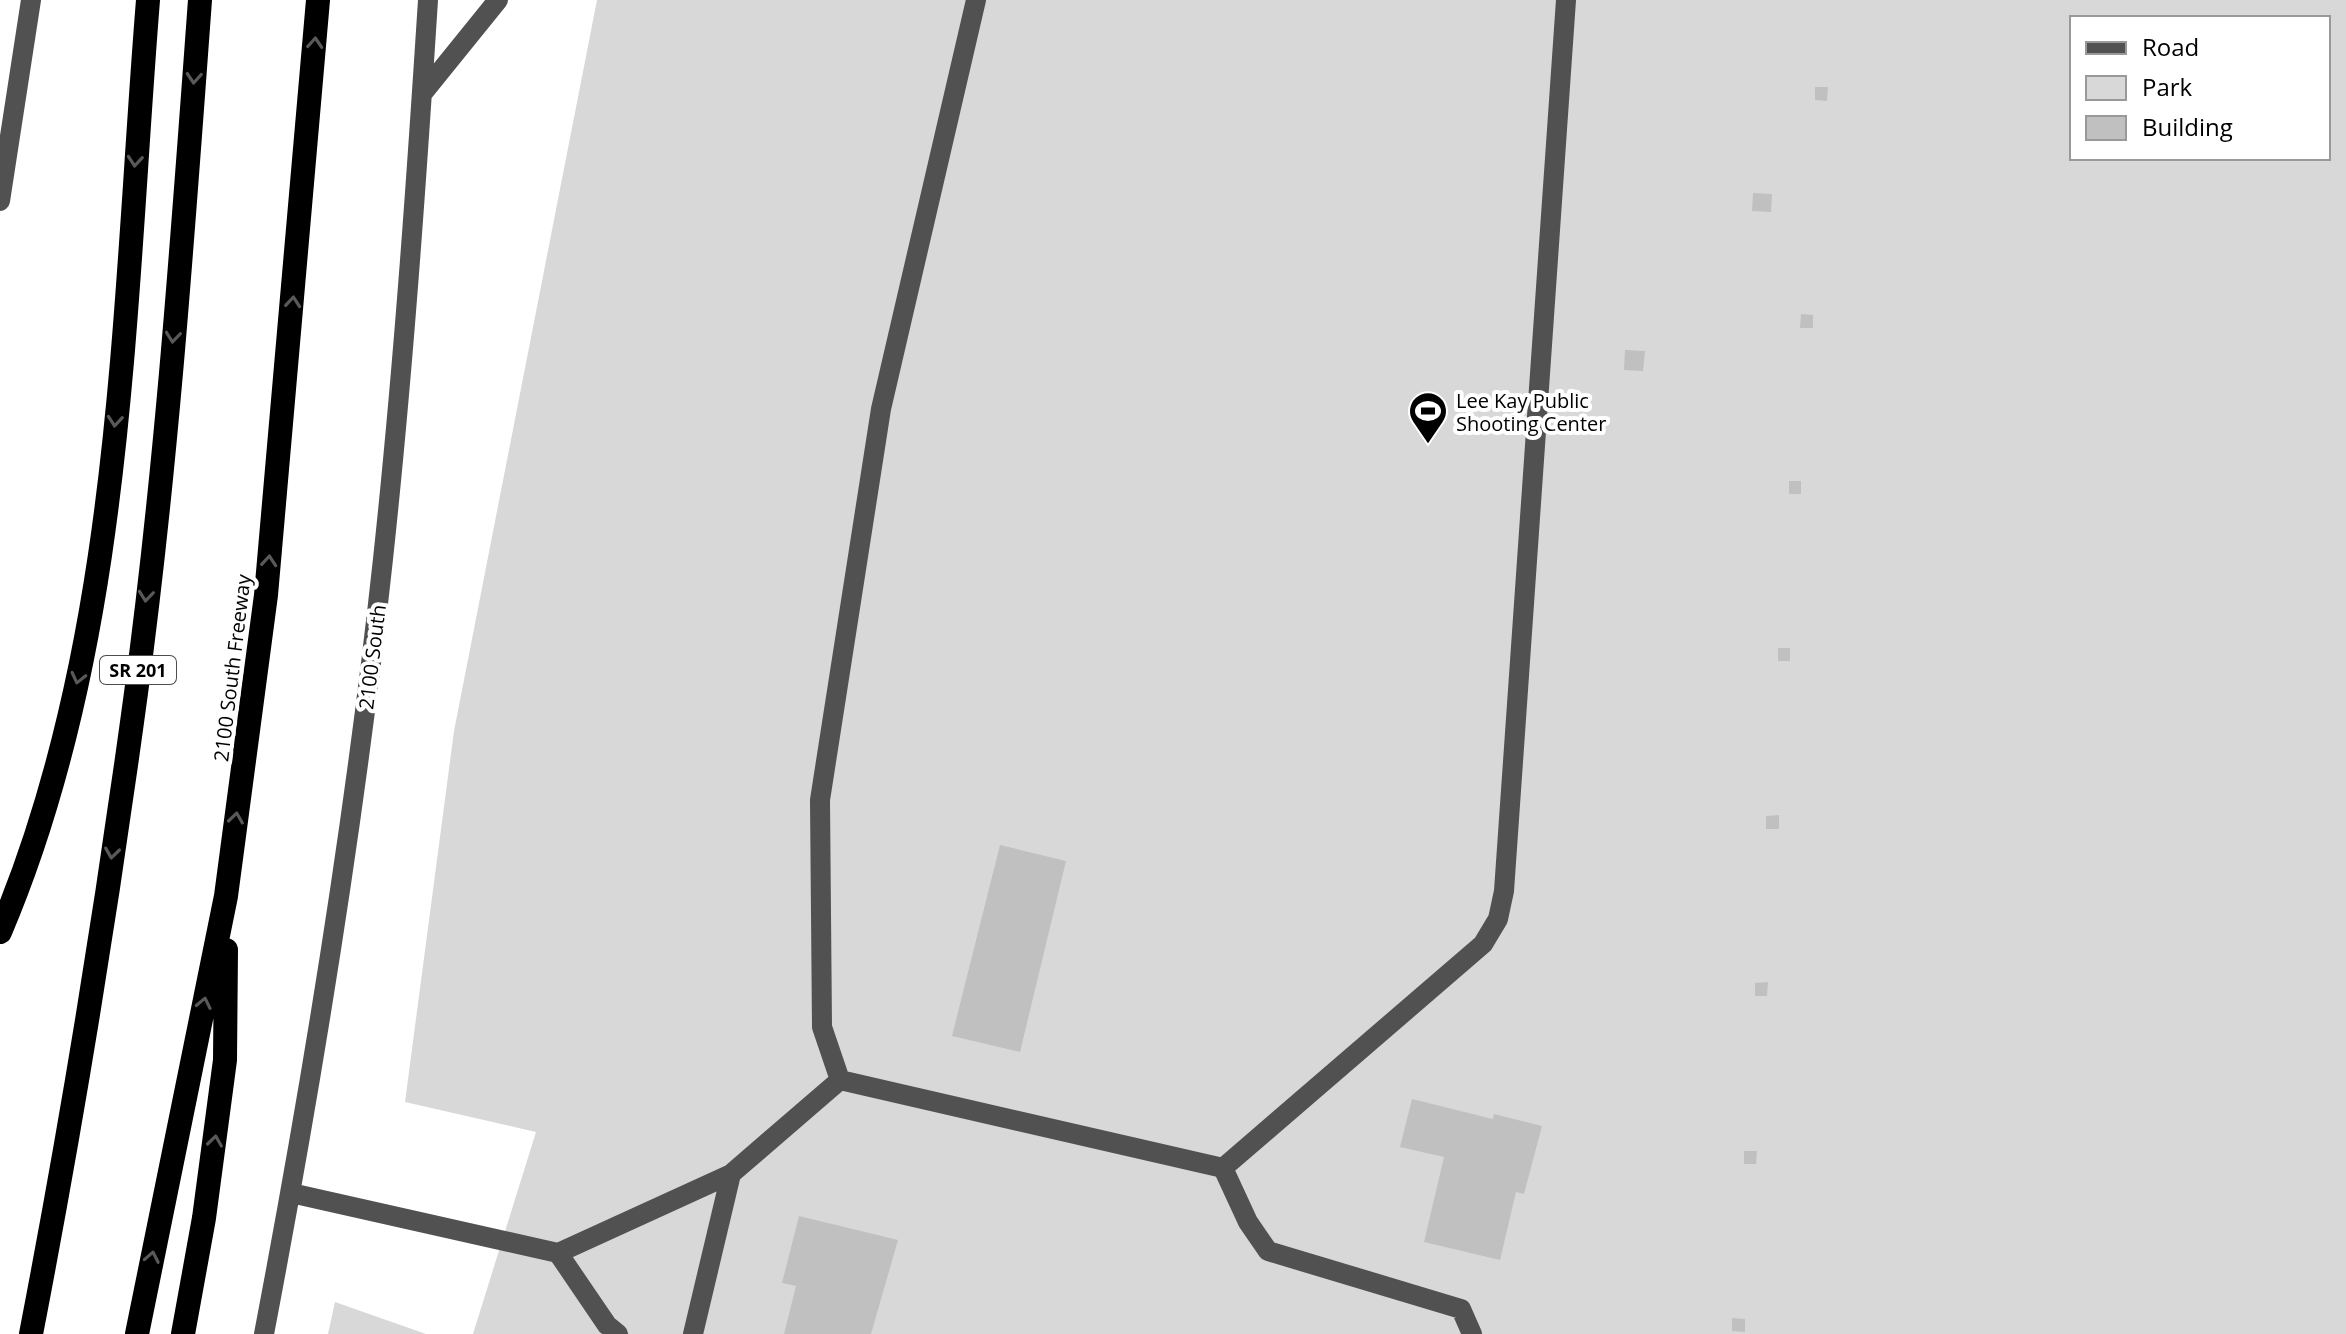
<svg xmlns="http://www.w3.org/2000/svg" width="2346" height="1334" font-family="'Open Sans',sans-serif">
	<rect width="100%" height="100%" fill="#fff"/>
	<path fill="#d8d8d8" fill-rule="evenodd" d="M597,0H2346V1334H473L536,1132L405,1102L454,731ZM2072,18H2328V158H2072Z
		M335,1302L426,1334H328Z"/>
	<path fill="#c0c0c0" d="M1815,87H1828L1827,101L1815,100Z
		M1753,193L1772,194L1771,212L1752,211Z
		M1801,314L1813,315V328H1800Z
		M1625,350L1645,351L1643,371L1624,370Z
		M1789,481H1801V494H1789Z
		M1778,648H1790V661H1778Z
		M1779,815V829H1766V816Z
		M1000,845L1066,861L1020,1052L952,1036Z
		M1768,982L1767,996H1755V983Z
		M1412,1099L1493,1119L1494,1114L1542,1126L1524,1194L1516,1192L1500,1260L1424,1242L1444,1157L1400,1147Z
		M1744,1151H1757L1756,1164H1744Z
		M799,1216L898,1240L871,1334H784L796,1286L782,1283Z
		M1732,1318L1745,1319V1332L1732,1331Z"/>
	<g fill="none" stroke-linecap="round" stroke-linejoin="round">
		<path stroke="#515151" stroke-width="20" d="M422,94L498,0
			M0,201L31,0
			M840,1080L822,1027L820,800L881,409L976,0
			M1223,1168L1248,1222L1268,1251L1461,1309L1472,1334
			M291,1193L558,1253L731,1174L840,1080L1223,1168L1483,944L1498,919L1504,891L1566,0
			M558,1253L607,1325L618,1334
			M264,1334C313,1077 355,819 383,559C403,373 416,187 428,0
			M693,1334L731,1174"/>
		<path stroke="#000" stroke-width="24" d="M0,932C123,643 123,309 148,0
			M31,1334C72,1122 107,907 136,693C167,464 183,231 200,0
			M137,1334L226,896L266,595L318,0
			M183,1334L204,1218L225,1060L226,950"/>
	</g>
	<defs><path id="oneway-chevron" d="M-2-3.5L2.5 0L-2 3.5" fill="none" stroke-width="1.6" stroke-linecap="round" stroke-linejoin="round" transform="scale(2)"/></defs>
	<g stroke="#595959">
		<use href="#oneway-chevron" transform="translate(315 43) rotate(-86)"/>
		<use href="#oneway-chevron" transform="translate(194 78) rotate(94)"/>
		<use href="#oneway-chevron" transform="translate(135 161) rotate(95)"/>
		<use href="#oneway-chevron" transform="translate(293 302) rotate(-85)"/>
		<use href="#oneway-chevron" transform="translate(173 337) rotate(96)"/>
		<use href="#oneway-chevron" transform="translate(115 421) rotate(95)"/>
		<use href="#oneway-chevron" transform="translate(269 561) rotate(-85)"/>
		<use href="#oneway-chevron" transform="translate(146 596) rotate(96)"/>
		<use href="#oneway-chevron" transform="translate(78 678) rotate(103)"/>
		<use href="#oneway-chevron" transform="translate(236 818) rotate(-82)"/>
		<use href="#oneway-chevron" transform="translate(112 853) rotate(98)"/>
		<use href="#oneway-chevron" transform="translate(204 1003) rotate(-78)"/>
		<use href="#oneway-chevron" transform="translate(215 1141) rotate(-82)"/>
		<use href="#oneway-chevron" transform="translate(152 1257) rotate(-79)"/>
	</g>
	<defs>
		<g id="stadium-pin" transform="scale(2)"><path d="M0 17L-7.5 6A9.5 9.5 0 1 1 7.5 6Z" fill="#000" stroke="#fff"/><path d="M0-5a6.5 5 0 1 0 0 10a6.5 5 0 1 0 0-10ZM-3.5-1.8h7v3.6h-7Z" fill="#fff"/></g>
	</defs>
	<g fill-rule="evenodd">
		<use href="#stadium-pin" x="1428" y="411"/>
	</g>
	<g text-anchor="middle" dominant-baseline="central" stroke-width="8" stroke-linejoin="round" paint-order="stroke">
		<rect fill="#fff" stroke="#4c4c4c" stroke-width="2" x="100" y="656" width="76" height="28" rx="6"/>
		<g font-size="18" font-weight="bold" fill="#000">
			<text x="138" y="670">SR 201</text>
		</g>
		<g font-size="20" fill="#000" stroke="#fff" text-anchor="start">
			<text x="1456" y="400">Lee Kay Public<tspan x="1456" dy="23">Shooting Center</tspan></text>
		</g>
		<g font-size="20" fill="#000" stroke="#fff">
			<text transform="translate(372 657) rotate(-83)">2100 South</text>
			<text transform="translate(232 668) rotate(-83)">2100 South Freeway</text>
		</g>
	</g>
	<rect x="2070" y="16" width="260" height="144" fill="#ffffff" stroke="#999999" stroke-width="2"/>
	<rect x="2086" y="42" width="40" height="12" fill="#515151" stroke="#999999" stroke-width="2"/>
	<text x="2142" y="56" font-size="24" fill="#000000">Road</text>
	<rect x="2086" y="76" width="40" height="24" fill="#d8d8d8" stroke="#999999" stroke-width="2"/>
	<text x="2142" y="96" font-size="24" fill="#000000">Park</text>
	<rect x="2086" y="116" width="40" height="24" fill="#c0c0c0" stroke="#999999" stroke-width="2"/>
	<text x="2142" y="136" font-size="24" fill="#000000">Building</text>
</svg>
